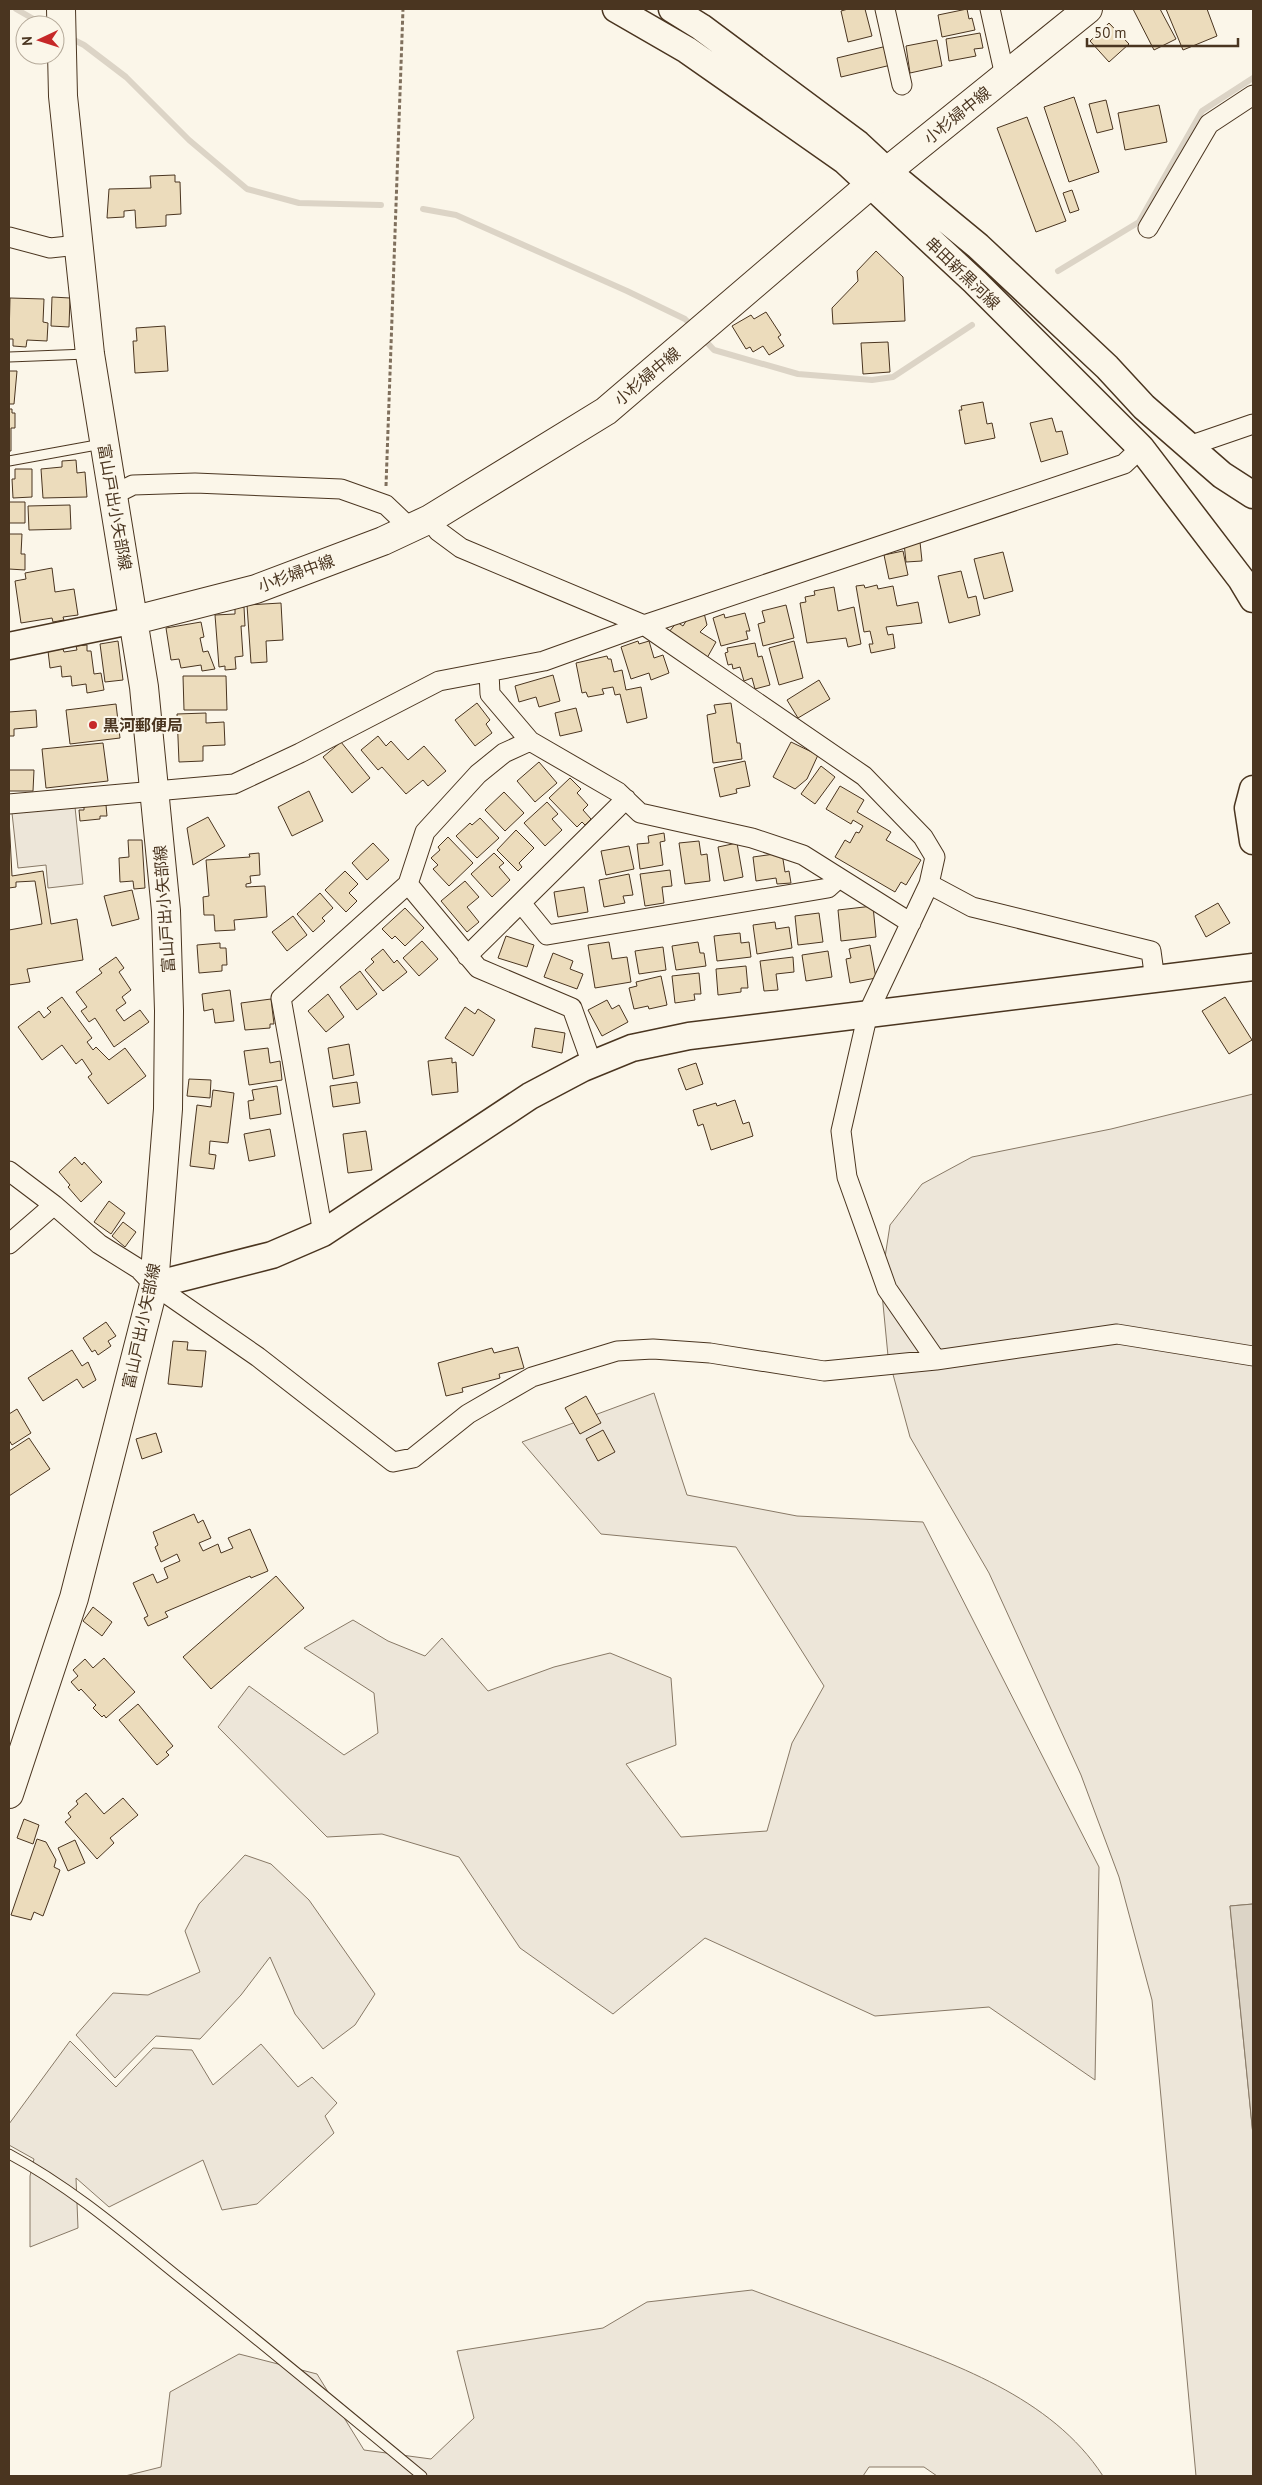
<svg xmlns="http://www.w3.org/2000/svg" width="1262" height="2485" font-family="'PT Sans','Noto Sans JP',sans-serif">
	<rect width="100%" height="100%" fill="#fbf6e9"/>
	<path fill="#ede6d9" stroke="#887966" d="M75,807L83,884L48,888L46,865L18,868L12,813Z
		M1253,1094V1904L1230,1906L1253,2135V2476H1196L1152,2000L1119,1877L1081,1775L989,1573L910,1437L888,1356L881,1283L890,1225L922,1184L972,1157L1111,1129Z
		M654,1393L687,1495L797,1516L923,1522L1099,1867L1095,2080L989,2007L875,2016L705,1938L613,2014L520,1948L459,1857L382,1834L327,1837L218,1727L249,1686L344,1755L378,1733L374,1693L304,1648L353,1620L388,1641L425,1656L442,1638L488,1691L554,1667L610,1653L671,1678L676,1745L626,1764L681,1837L767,1831L792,1743L824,1686L736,1547L601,1534L522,1442Z
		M245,1855L271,1864L309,1900L375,1994L355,2025L323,2049L295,2014L270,1957L241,1995L200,2039L156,2036L115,2078L76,2035L113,1993L148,1995L200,1972L185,1931L199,1904Z
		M70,2041L116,2087L153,2048L192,2050L213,2085L261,2044L298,2087L312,2077L337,2103L325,2116L334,2133L257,2204L222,2210L203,2160L109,2207L76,2178L78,2228L30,2247V2176L34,2159L9,2145V2124Z
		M752,2290C790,2304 828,2318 867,2332C952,2363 1051,2396 1103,2476H937L924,2467H869L863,2476H125L161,2467L170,2392L239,2354L317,2374L364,2450L431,2459L474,2418L457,2351L603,2328L647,2302Z"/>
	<path fill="#dcd4c6" stroke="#887966" d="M1253,1904V2135L1230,1906Z"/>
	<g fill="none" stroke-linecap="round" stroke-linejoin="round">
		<path stroke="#dcd4c6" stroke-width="6" d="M16,9L44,25
			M68,37L84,45L126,77L189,140L247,189L299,203L381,205
			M423,209L456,215L627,291L685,319L693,327
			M1058,271L1139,222L1202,111L1253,78
			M701,336L714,350L798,374L872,380L893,377L972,325"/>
	</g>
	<path fill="#ecdcbc" stroke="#4a3520" d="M848,9H865L872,36L848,42L841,11Z
		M967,9L969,19L972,18L975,30L942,37L938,15Z
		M1133,9H1160L1176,39L1154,50Z
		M1166,9H1207L1217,36L1183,50Z
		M1109,23L1129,44L1109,62L1090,41Z
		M980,33L983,48L974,49L976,56L949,61L946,39Z
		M937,40L942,66L910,73L906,46Z
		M887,46L891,65L841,77L837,58Z
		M1074,97L1099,172L1069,182L1044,107Z
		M1106,100L1113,129L1097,133L1089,104Z
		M1159,105L1167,142L1125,150L1118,113Z
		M1027,117L1066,221L1036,232L997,128Z
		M175,175V182H180L181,214L166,215V226L136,228L135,210L124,211V217L107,218L109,189L151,188L150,176Z
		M1072,190L1079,210L1070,213L1063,193Z
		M876,251L903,277L905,321L833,324L832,308L858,281L857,271Z
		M52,297L70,298L69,327L51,326Z
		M10,298L44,299L43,322L48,323L47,341L27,340L26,347L13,346V339H9Z
		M766,312L781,335L778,337L784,346L769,355L763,346L753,352L750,347L746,349L732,326L751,315L754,319Z
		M165,326L168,371L135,373L133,341H137L136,328Z
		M888,342L890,372L863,374L861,343Z
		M9,371H17L14,404H9Z
		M983,402L987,424L992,423L995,438L965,444L959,410H962L961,406Z
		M9,409H12V413H15V428H11V451H9Z
		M1052,418L1056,432L1062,431L1068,454L1041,462L1030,423Z
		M76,460L77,473L85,472L87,497L43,498L41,469L62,467V461Z
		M15,469H32V497L13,498L12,479H15Z
		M9,502H25V523H9Z
		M70,505L71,529L29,530L28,506Z
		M9,534H22L21,554H25V570L9,569Z
		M920,542L922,561L906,562L904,543Z
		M903,551L908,575L889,579L884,555Z
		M1003,552L1013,591L984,599L974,559Z
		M52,568L55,592L74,589L78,615L63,617L64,620L53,622L52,618L21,623L15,581L26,579L25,573Z
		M961,571L968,598L976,596L980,615L949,623L938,576Z
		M864,585L865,588L877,585L878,589L893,586L897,606L918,602L922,623L886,627L888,635L893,634L895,648L871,653L869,644H873L870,631L864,632L856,586Z
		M834,587L838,611L854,607L861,644L848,647L846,638L807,643L800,603L806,602L805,597L815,595L814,591Z
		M281,603L283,640L266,641L267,662L251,663L247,605Z
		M786,605L794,638L763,646L758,624L765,622L762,611Z
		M244,607L245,626H241L243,656L235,657L236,669L225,670V666L219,667L215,615L235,614V608Z
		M704,613L707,625L700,632L716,642L707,658L669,632L677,622L683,626L688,618Z
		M745,613L750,631H746L748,639L721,646L713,618L724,614L725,618Z
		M201,622L204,637L200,638L203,652L208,651L215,669L202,671L201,665L181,668L179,659L171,660L166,628Z
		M118,641L123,680L105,682L100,644Z
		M638,641L639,644L649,641L654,658L663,655L669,673L651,680L649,673L631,679L621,647Z
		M794,641L803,678L779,685L769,648Z
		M755,643L758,657L762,656L770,685L755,689L752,678L744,681L740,667L733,669L732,664L728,665L725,653L728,652L727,648Z
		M87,645V651H91L94,674L101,673L104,690L87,693L86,684L72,686L71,676L62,677L61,666L50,668L48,651L63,649L64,652L77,650L76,646Z
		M607,656L608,659H611L614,672L622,670L626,690L641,687L647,718L627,723L620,694L615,695L613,687L602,689L604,694L588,697L586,692L582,693L576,663Z
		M553,675L560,701L539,707L536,697L519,702L515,686Z
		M183,676H226L227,710H184Z
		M819,680L830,699L798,718L787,700Z
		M477,703L490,720L486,724L492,733L475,746L455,720Z
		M731,703L737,743H740L742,759L713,763L707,715L716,713L714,705Z
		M116,704L120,738L70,744L66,710Z
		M9,708V712L36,710L37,727L14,729V736H9Z
		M576,708L582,731L560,736L555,713Z
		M206,713V723L224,722L225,745L203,746V761L179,762L177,714Z
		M378,736L386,746L391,741L408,760L424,746L446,771L428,786L423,780L406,794L382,767L378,770L361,750Z
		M341,742L370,778L352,793L323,757Z
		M791,742L818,755L807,779L795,789L773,777Z
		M103,743L108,781L46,788L42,749Z
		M745,761L750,786L736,789L737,793L720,797L714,768Z
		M539,762L557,783L535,802L517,781Z
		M821,766L835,777L815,804L801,794Z
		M9,770H34L33,791H9Z
		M570,778L581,789L577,793L588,805L583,810L591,819L585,825L582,822L577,827L549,798Z
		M840,786L864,800L857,812L891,832L886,840L921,860L906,885L901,882L895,892L835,857L845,840L850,843L856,832L859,833L863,826L853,820L851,824L826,809Z
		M309,791L323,821L292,836L278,807Z
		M504,792L524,813L505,831L485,810Z
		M547,802L558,814L552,819L562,830L545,846L524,823Z
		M106,805L107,816H100V819L80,821L79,810H84V806Z
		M9,817L12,876L43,871L51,924L77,919L83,960L27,969L30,982L9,985V930L42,924L35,881L16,882V887L9,888Z
		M208,817L225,846L193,865L187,828Z
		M480,818L499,838L477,858L456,836L470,823L472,825Z
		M516,830L534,848L519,863L522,867L518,871L497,850Z
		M664,833L665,841L660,842L663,865L640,869L637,844L649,843L648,836Z
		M448,837L473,863L449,886L433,869L438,865L431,858L440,850L438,847Z
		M128,840H142L145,888L134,889L133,881L120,882L119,858L129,857Z
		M699,841L701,855L707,854L710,881L685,884L679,843Z
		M373,843L389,860L367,880L352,863Z
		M737,843L743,877L724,881L718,847Z
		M629,846L634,869L606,875L601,851Z
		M259,853L260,875L250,876L251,883L246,884V887L265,886L267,917L234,920L235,930L215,931L214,915H204L203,897L209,896L206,860L250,857L249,854Z
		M494,853L504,863L499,867L510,880L492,897L471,874Z
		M782,853L785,872L789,871L791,883L777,884L776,878L756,881L753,857Z
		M670,870L672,886L662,887L664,903L645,906L640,874Z
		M345,871L358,884L349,893L357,901L346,912L325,890Z
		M629,874L633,895L623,896L625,903L604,907L599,880Z
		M465,881L479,897L467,907L479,922L467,932L441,901Z
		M584,887L588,912L558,917L554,892Z
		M132,890L139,919L112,926L104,896Z
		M320,893L333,908L322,918L325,921L313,932L297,914Z
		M1218,903L1230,923L1206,937L1195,916Z
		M873,906L876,937L841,941L838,910Z
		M405,908L424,928L405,946L395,936L392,939L382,929Z
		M819,913L823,942L798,945L795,916Z
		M293,916L307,935L287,951L272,932Z
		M775,922L776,929L789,927L792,948L757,954L753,925Z
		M740,933L741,943L749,942L751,957L717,961L714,936Z
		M506,936L534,945L527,967L498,958Z
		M422,941L438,959L419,976L403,958Z
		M609,942L612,959L627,957L631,982L595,988L588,945Z
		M698,942L700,953H704L706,966L676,970L672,946Z
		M220,943V948H226L227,965H222V971L199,973L197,945Z
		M870,945L876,978L850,983L846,959L851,958L849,949Z
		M663,947L666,970L639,974L635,951Z
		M383,949L394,963L397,960L407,972L383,991L365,970L374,962L371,959Z
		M828,951L832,977L806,981L802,955Z
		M553,953L573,961L570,969L583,974L577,989L544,977Z
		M116,957L124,968L119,972L131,990L122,997L126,1003L116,1010L124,1021L140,1010L149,1022L114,1047L95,1018L89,1022L81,1011L87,1007L76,992L102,973L99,969Z
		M793,957L794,972L776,974L778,990L764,991L760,961Z
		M746,966L748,988H741V992L718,995L716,969Z
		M360,971L377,994L357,1010L340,987Z
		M699,973L701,994H694L695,1000L675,1003L672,976Z
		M661,976L667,1005L649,1009L648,1006L634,1009L629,988L637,986L636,982Z
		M230,990L234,1021L215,1023L213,1009L204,1011L202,994Z
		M328,994L344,1017L326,1032L308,1011Z
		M62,997L92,1038L87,1042L93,1050L96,1047L109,1060L125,1048L146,1076L108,1104L88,1077L92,1074L82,1059L76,1064L62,1045L42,1060L18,1027L39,1011L44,1018L51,1012L47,1008Z
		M1225,997L1252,1040L1229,1054L1202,1011Z
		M271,999L274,1024H270V1028L245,1030L241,1003Z
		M607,1000L612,1009L619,1005L628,1022L602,1036L588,1010Z
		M465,1007L475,1014L478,1009L495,1020L473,1056L445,1038Z
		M535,1028L565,1033L562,1053L532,1047Z
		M349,1044L354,1075L333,1079L328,1048Z
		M268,1048L270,1063L280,1061L282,1080L249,1085L244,1051Z
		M452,1058V1063L456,1062L458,1092L432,1095L428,1061Z
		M696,1063L703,1084L686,1090L678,1069Z
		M189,1079L211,1080L210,1098L187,1096Z
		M357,1082L360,1103L333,1107L330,1086Z
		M277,1086L281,1114L250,1119L248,1101L254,1100L252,1090Z
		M213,1090L234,1093L228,1143L210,1141L209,1154L216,1155L214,1169L190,1166L197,1105L211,1107Z
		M735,1100L743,1124L749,1122L753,1136L711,1150L703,1124L698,1126L693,1110L716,1103L717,1106Z
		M270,1129L275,1156L249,1161L244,1134Z
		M366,1131L372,1170L348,1173L343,1134Z
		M75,1157L82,1165L84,1162L102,1182L81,1202L68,1187L70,1185L59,1172Z
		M109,1201L125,1213L111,1234L94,1222Z
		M123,1222L136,1232L125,1247L112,1236Z
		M106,1322L116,1336L108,1341L111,1346L98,1355L95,1350L92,1352L83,1338Z
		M173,1341L188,1342L187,1350L206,1351L202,1387L168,1384Z
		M518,1347L524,1368L499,1374L500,1378L462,1388L463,1392L446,1396L438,1363L492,1348L494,1353Z
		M72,1350L82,1366L88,1362L96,1380L83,1388L77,1379L43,1401L28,1378Z
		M586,1396L601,1423L580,1434L565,1408Z
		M17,1409L31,1433L12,1445L9,1440V1414Z
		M603,1430L615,1452L598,1461L586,1439Z
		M156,1433L162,1452L142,1459L136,1439Z
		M29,1438L50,1469L9,1496V1451Z
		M194,1514L198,1523L203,1520L211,1538L199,1543L203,1551L218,1544L221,1553L233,1548L228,1538L250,1529L268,1571L251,1578L250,1576L165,1612L168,1617L148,1626L144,1618L148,1616L133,1583L153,1574L157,1583L168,1578L164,1568L180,1561L177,1554L161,1562L155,1547L158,1545L153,1532Z
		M276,1576L304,1608L211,1689L183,1657Z
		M93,1607L112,1622L102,1636L83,1621Z
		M104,1658L135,1692L106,1718L104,1715L102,1717L93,1708L96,1705L81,1689L79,1691L71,1682L78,1676L73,1670L85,1659L93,1668Z
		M138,1704L173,1746L166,1752L169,1755L157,1765L119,1720Z
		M86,1793L104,1814L123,1798L138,1815L110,1838L114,1843L97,1859L65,1822L71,1817L68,1813L78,1804L76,1801Z
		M24,1819L39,1825L33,1844L17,1838Z
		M37,1839L46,1842L56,1860L54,1867L60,1870L43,1916L34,1912L31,1920L11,1915Z
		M75,1840L85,1863L68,1871L58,1848Z"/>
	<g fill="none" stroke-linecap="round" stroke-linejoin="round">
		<g stroke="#4a3520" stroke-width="11">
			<path id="lane" d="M9,357L87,354
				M9,461L102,444
				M9,2154C69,2186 122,2231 175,2274C258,2340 340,2408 422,2476"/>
		</g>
		<g stroke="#4a3520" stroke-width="21">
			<path id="street" d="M885,9L902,85
				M990,9L1005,76
				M1148,228L1209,124L1253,95
				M9,237L50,248L78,245
				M1189,446L1253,424
				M113,495L133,485L195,483L341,489L386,505L410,528
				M430,519L438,531L461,548L644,625L864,776L923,837L935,857L929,884L868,1013L841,1131L847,1177L887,1289L936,1360
				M530,741L618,792L640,813L752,838L803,855L911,923
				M9,804L234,784L300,753L439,681L544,661L644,625L1124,464L1141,448
				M408,884L478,968L572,1008L592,1064
				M929,884L972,907L1151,951L1155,980
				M521,903L547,935L828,888L839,878
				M467,956L626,799
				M9,1171L54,1205L99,1244L139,1269L154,1285L258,1357L393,1462L413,1458L468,1414L532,1377L617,1351L653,1349L710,1353L824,1371L936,1360L1117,1334L1253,1356
				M323,1233L281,998L408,884L425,832L478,774L504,753L530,741L490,694L489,672
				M9,1244L54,1205"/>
		</g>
		<g stroke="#4a3520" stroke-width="29">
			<path id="secondary" d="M616,9L687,50L844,160L975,282L1141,448L1241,579L1253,599
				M672,9L701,27L858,144L887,171L978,246L1107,367L1144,407L1222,475L1253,495
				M9,646L135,620
				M1253,789L1248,808L1253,841
				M154,1285L272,1255L323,1233L530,1096L583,1068L632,1048L689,1036L1253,967"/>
		</g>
		<g stroke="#4a3520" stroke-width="30">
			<path id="primary" d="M135,620L256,589L383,541L430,519L606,411L870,185L1088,9
				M9,1794L74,1598L154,1285L168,1109L169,1011L166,911L144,687L90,354L63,96L61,9"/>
		</g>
		<path stroke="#7f6f5c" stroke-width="3" stroke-dasharray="4 2.5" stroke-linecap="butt" d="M386,486L403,9"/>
		<use href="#lane" stroke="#fbf6e9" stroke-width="9"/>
		<use href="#street" stroke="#fbf6e9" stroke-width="19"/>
		<use href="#secondary" stroke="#fbf6e9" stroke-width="26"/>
		<use href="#primary" stroke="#fbf6e9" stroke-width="28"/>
	</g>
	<circle fill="#c62828" stroke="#fbf6e9" stroke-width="2" cx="93" cy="725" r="5"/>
	<g text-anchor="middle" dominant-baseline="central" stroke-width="4" stroke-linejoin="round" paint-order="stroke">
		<g font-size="16" fill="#4a3520" stroke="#fbf6e9">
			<text transform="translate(957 115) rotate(-39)">小杉婦中線</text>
			<text transform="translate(963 273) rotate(44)">串田新黒河線</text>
			<text transform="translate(647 376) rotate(-40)">小杉婦中線</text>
			<text transform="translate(115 507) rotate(80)">富山戸出小矢部線</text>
			<text transform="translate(296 573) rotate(-20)">小杉婦中線</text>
			<text transform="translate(164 909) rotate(-94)">富山戸出小矢部線</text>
			<text transform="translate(141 1326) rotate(-78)">富山戸出小矢部線</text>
		</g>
		<g font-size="16" font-weight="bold" fill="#4a3520" stroke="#fbf6e9" text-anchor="start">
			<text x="103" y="725">黒河郵便局</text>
		</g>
	</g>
	<rect width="1262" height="2485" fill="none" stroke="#4a3520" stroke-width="20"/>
	<g transform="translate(40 40) rotate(266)"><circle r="24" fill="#fbf6e9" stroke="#b4a999"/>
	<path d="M0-4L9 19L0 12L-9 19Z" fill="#c62828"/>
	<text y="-8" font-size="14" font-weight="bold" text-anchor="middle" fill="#4a3520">N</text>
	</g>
	<path d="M1087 38v8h151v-8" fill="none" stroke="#4a3520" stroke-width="2.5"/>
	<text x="1094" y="38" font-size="15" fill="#4a3520" stroke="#fbf6e9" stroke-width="4" paint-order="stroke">50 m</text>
</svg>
